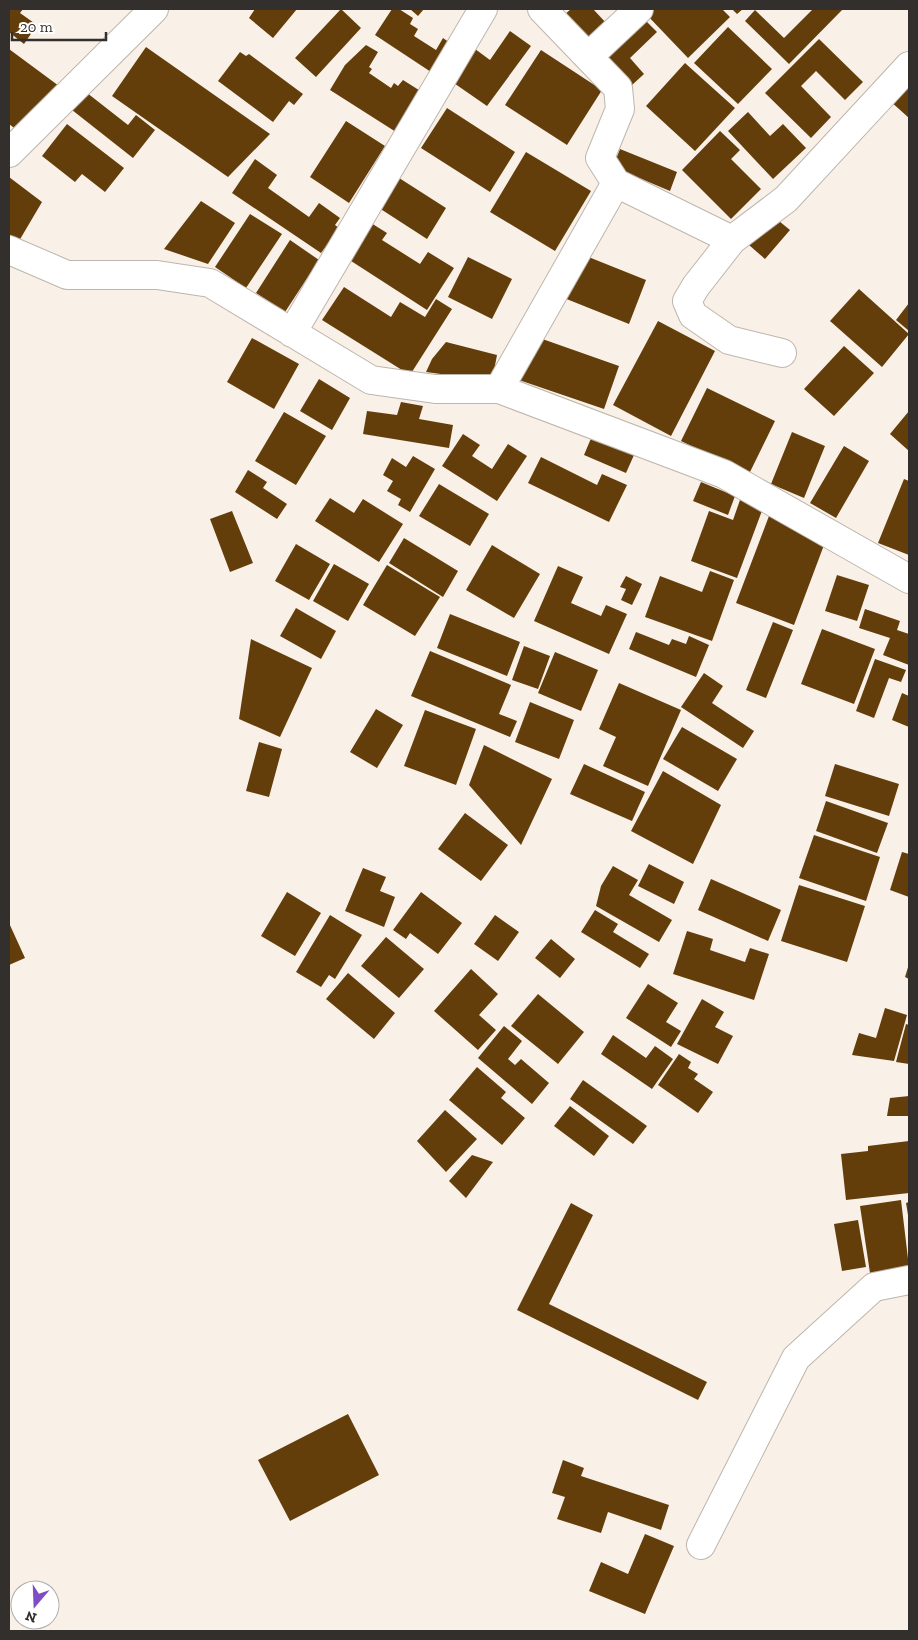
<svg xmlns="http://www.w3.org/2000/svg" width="918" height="1640" font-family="'Zilla Slab',serif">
	<rect width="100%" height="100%" fill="#f9f0e7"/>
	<path fill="#633e0b" d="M9,9H23L20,13L37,25L24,44L9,32Z
		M255,9H297L273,38L249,18Z
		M341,9L361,28L316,77L295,58Z
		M392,9H399L413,18L410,24L418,29L414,36L436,50L443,38L450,43L431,72L375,35Z
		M410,9H424L418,16Z
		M571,9H593L608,25L588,44L563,16Z
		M650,9H722L730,17L688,58L645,13Z
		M732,9H743L737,14Z
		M813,9H843L789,64L745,21L755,10L784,38Z
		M641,16L657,32L630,58L644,74L632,85L601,52Z
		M728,27L772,69L738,104L694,63Z
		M510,31L531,46L487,106L448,79L471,46L490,60Z
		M819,39L863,82L845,100L816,71L801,86L831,117L811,138L765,93Z
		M366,45L378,52L369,67L372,69L369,73L391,88L394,83L398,86L403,80L422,92L396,132L330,90L345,65Z
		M146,47L270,134L228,177L112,96Z
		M9,49L59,86L18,131L9,124Z
		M541,50L602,90L567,145L505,105Z
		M240,52L246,56L249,54L303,94L294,105L289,101L273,122L218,81Z
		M685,63L735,108L695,151L646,106Z
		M909,77V118L889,100Z
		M82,89L128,125L136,115L155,130L133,158L67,106Z
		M447,108L515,152L490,192L421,148Z
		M748,112L770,136L783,124L806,148L773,179L728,131Z
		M346,121L385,146L349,203L310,177Z
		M67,124L124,168L105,192L82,174L75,182L42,156Z
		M720,131L740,150L731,159L761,189L731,219L682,170Z
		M620,149L677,172L670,191L613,167Z
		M526,152L591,191L555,251L490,212Z
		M255,159L277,175L268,188L309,217L319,203L340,218L335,225L339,228L321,253L232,193Z
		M396,176L446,208L427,239L376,206Z
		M9,177L42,202L19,241L9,234Z
		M201,201L235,223L208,264L164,249Z
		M250,214L282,234L246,288L215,267Z
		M774,217L790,230L765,259L749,245Z
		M371,223L387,233L382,240L420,264L428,252L454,268L427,310L348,259Z
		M290,240L319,260L285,312L256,293Z
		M581,254L646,280L629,324L564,298Z
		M468,257L512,279L492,319L448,297Z
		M344,287L391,317L400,302L425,317L436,299L452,309L410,375L322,320Z
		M859,289L909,334L882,367L830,321Z
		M909,303V331L896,320Z
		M658,321L715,351L671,436L613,405Z
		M531,335L619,366L604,409L516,379Z
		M252,338L299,364L274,409L227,382Z
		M446,342L497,355L492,381L426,372L432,359Z
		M844,346L874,373L834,416L804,389Z
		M319,379L350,398L332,430L300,411Z
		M707,388L775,421L749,474L681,441Z
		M401,402L423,406L419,419L453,425L449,448L363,434L367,411L397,415Z
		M909,411V451L890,434Z
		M284,412L326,436L296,485L255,461Z
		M792,432L825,446L804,498L771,484Z
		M463,434L480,445L472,456L492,469L508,444L527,456L497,501L442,466Z
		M592,436L634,455L626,473L584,455Z
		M844,446L869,461L836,518L810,503Z
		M413,456L435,469L410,512L398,505L401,499L387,491L393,481L383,475L392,458L406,467Z
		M541,457L597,485L602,474L627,485L609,522L528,483Z
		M248,470L267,482L263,488L287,504L277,519L235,492Z
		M904,479L909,481V555L878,543Z
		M701,482L735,496L728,515L693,501Z
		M439,484L489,514L470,546L419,516Z
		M330,498L354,513L363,499L403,524L379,562L315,521Z
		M740,500L763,508L737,578L691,561L709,511L733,520Z
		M232,511L253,563L230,572L210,519Z
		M769,516L827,537L794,625L736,603Z
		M404,538L458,571L443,597L389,563Z
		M296,544L330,564L309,600L275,581Z
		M492,545L540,574L514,618L466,590Z
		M334,564L369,584L348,621L313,601Z
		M387,565L440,597L415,636L363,605Z
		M558,566L583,577L571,603L601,616L606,605L627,614L609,654L534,621Z
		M710,571L734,580L712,641L645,617L660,576L702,592Z
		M837,575L869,585L857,621L825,611Z
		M626,576L642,584L632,605L621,600L626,589L620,587Z
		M296,608L336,631L321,659L280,636Z
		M865,609L900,621L897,630L909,634V665L883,655L890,638L859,628Z
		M450,614L520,642L507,676L437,648Z
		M773,622L793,630L766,698L746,690Z
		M822,629L875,649L854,704L801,684Z
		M636,632L669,645L672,639L686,644L689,636L709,645L696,677L629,649Z
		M251,639L312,668L280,737L239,719Z
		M524,646L550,656L538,689L512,680Z
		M430,651L511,685L499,714L517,721L510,737L411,696Z
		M555,652L598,670L581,711L538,693Z
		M875,659L906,670L901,682L889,678L874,718L856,711Z
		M704,673L723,686L712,703L754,731L743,748L681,707Z
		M619,683L681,710L648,786L603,766L616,737L599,729Z
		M902,693L909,696V727L892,720Z
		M530,702L574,720L559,759L515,742Z
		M376,709L403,725L377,768L350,752Z
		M425,710L476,729L456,785L404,766Z
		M682,727L737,759L718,791L663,759Z
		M259,742L282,749L269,797L246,791Z
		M484,745L552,779L521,845L469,785Z
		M584,764L645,792L632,821L570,794Z
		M835,764L899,784L889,816L825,796Z
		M663,771L721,805L693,864L631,831Z
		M826,801L888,823L877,853L816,831Z
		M465,813L508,845L481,881L438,849Z
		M814,835L880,857L866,901L799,878Z
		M902,852L909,854V897L890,890Z
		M649,864L684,882L674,904L638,886Z
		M613,866L638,880L629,895L672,920L659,942L596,906L601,886Z
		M363,868L386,877L380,891L395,897L384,927L345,911Z
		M711,879L781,910L768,941L698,910Z
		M799,885L865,906L847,962L781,941Z
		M287,892L321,913L295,956L261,936Z
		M421,892L462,923L438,954L410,933L406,939L393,930Z
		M595,910L618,924L613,932L649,954L640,968L581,932Z
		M330,915L362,935L335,979L329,975L321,987L296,972Z
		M495,915L519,932L498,961L474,944Z
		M9,923L25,958L9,965Z
		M687,931L713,939L710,950L745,962L750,948L769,954L754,1000L673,974Z
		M386,937L424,969L399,998L361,966Z
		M551,939L575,959L560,978L535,958Z
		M909,964V979L905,977Z
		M471,969L498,994L479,1015L496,1030L478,1050L434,1011Z
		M348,973L395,1013L374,1039L326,999Z
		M648,984L678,1003L666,1022L681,1031L671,1047L626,1018Z
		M538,994L584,1032L558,1064L511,1026Z
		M702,999L724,1012L715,1027L733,1036L718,1064L677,1044Z
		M885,1008L907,1015L894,1061L852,1055L859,1033L876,1038Z
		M906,1024L909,1025V1064L896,1062Z
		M504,1026L522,1041L508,1059L515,1065L521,1059L549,1083L532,1104L478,1058Z
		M613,1035L646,1058L655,1046L673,1059L652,1089L601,1054Z
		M679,1054L691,1062L688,1068L698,1074L694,1079L713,1092L698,1113L658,1085Z
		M477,1067L506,1092L501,1098L525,1118L502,1145L449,1100Z
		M583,1080L647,1126L633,1144L570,1099Z
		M909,1096V1116H887L890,1098Z
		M570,1106L609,1136L594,1156L554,1126Z
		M445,1110L477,1139L446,1172L417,1141Z
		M909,1141V1193L846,1200L841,1154L868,1151V1146Z
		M472,1155L493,1162L466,1198L449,1181Z
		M901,1200L909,1267L870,1273L860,1206Z
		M909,1202V1215H908L906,1203Z
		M571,1203L593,1215L549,1304L707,1382L698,1400L517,1310Z
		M858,1220L866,1267L842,1271L834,1224Z
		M348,1414L379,1475L290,1521L258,1460Z
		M563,1460L584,1468L581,1476L669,1505L661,1530L608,1512L601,1533L557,1519L565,1497L552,1493Z
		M645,1534L674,1546L645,1614L589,1591L601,1562L628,1574Z"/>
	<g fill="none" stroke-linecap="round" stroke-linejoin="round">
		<g stroke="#bdb6ad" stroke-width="30">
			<path id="minor" d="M542,9L618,88L620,109L600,158L616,183L732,240
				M589,56L639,9
				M9,153L154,9
				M9,250L67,275H157L210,283L371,380L435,389H499L724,474L909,579
				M292,333L483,9
				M782,353L729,340L693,315L687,301L696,286L732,240L786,199L909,66
				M499,389L616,183
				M701,1545L796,1358L874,1287L909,1280"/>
		</g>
		<use href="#minor" stroke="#fff" stroke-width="28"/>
	</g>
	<rect width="918" height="1640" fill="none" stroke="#322f2c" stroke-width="20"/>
	<g transform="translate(35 1605) rotate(199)"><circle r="24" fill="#ffffff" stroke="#adacab"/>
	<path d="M0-4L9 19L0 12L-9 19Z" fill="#7e4cc4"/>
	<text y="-8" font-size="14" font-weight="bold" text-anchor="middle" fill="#322f2c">N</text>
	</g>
	<path d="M12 32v8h94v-8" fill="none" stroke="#322f2c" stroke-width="2.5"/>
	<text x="20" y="32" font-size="15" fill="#322f2c" stroke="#ffffff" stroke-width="4" paint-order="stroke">20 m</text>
</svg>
